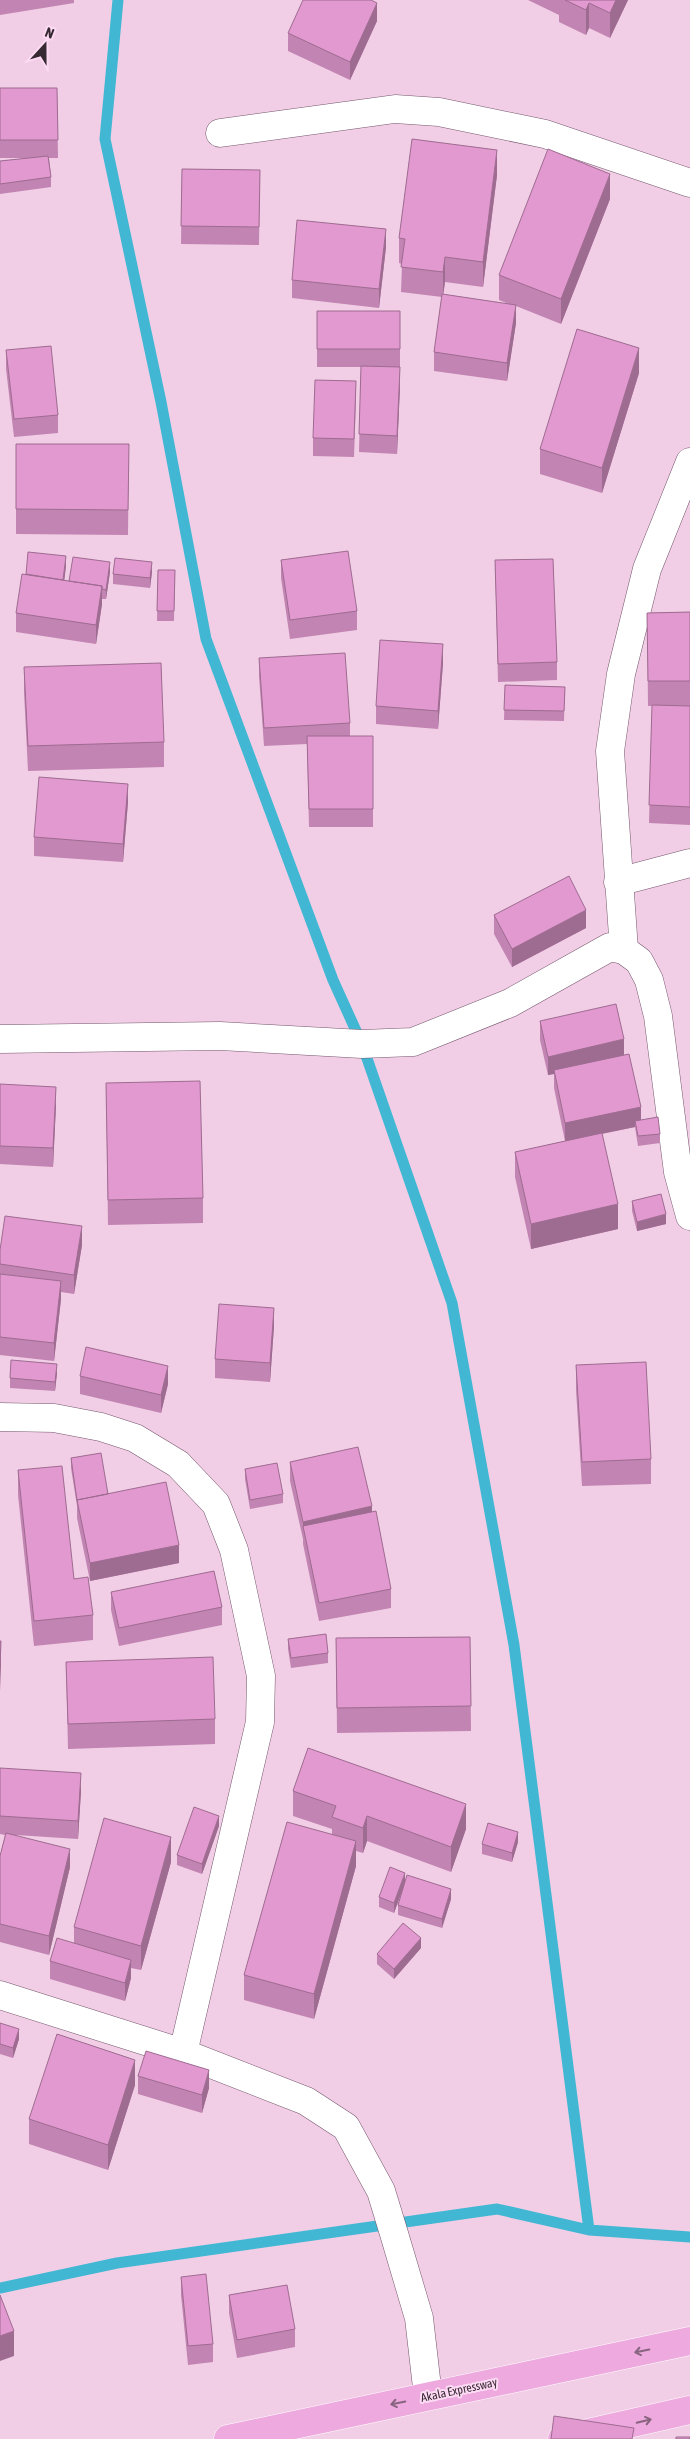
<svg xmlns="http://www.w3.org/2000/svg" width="690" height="2439" font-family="'Asap Condensed',sans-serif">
	<rect width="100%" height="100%" fill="#f1cee6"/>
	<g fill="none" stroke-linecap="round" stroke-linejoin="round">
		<path stroke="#41b7d3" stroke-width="11" d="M118,0L105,139L161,402L206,639L333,980L362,1044L452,1303L514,1645L589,2230
			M0,2288L117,2263L497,2209L589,2230L690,2237"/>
		<g stroke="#75586d" stroke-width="29">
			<path id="street" d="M220,133L395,109L439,112L545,134L690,183
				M618,882L690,863
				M624,950L610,751L621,674L647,569L690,462
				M0,1039L220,1036L362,1044L413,1042L510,1003L610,947L624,950L639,961L649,980L658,1016L678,1172L690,1216
				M0,1417L54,1418L101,1427L135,1438L178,1464L216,1504L234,1550L261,1676L260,1722L183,2053
				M0,1995L183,2053L306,2101L346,2127L381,2191L395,2237L419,2318L428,2396"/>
		</g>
		<g stroke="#fff" stroke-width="29">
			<path id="primary" d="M228,2439L690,2341
				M562,2439L690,2410"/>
		</g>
		<use href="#street" stroke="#fff" stroke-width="28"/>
		<use href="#primary" stroke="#eeaade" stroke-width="28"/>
	</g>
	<path fill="#c284b2" d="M0,0H74V3L0,15Z
		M528,0H628L610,38L589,28L586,35L559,22V15Z
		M377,21L350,80L288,51V33Z
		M0,88H57L58,158H49L51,177V187L0,194V161L26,158H0Z
		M182,169L260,170L259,245L181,244Z
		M497,175L483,287L445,282L443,294L509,304L499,300V275L610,199L561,324L516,306V323L507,381L434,371V352L442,297L401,292L402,264L399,263V238Z
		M386,247L379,308L292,298V280Z
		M317,311H400V367H394L400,386L397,454L359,452L361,367H317Z
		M6,350L58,415V433L14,437L6,369Z
		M639,373L602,493L540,474V449Z
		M356,399L354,457L313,456V438Z
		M16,444H129L128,535L16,534Z
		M281,560L357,611V630L290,639L281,578Z
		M495,560L557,662V680L498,682Z
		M66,566L64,580L69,581L110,572L106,599H102V604L96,644L16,632V613L26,574Z
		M158,570H175L174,621H157Z
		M152,572L150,588L113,584V574Z
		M690,612V825L649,823L652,706H648L647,613Z
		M259,658L350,723V736H373V827H309L307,744L264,746L259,676Z
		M443,663L438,729L376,724V706Z
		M24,667L164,742V767L28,771L24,692Z
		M505,685L565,687L564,721L504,720Z
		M128,802L123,862L34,856V837Z
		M494,915L586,928L512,967L494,934Z
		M540,1021L624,1055L641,1120L660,1134V1143L638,1146L635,1127L602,1134L618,1229L531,1249L515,1177V1152L565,1141L554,1088V1074L548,1075L540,1040Z
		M106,1083L203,1198V1223L108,1225Z
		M0,1084L56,1105L53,1167L0,1164Z
		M632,1201L666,1224L637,1231L632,1211Z
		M82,1245L74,1294L61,1292V1299L54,1361L0,1355V1250Z
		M274,1326L270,1382L215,1378V1359Z
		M576,1365L651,1459V1484L582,1486L576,1390Z
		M57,1373L55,1391L10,1388V1378Z
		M80,1376L168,1384L161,1413L80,1394Z
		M71,1458L108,1494L179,1563L90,1581L77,1518V1506L71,1468Z
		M290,1462L372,1512L391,1589V1608L319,1621L303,1544V1539L290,1481Z
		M245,1469L283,1494V1503L250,1509L245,1479Z
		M18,1470L93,1615V1640L34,1646L18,1495Z
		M111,1592L222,1607V1625L119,1646L111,1610Z
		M470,1637L471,1731L337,1733L336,1638Z
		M288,1639L328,1653V1663L291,1668L288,1649Z
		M66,1662L215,1719V1744L68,1749Z
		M0,1768L81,1791L78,1839L16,1835L70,1867L49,1955L0,1942V1856L5,1835L0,1834Z
		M293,1791L466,1829L451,1872L367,1841L363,1853L356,1851V1866L314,2019L244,2000V1975L332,1834V1829L293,1816Z
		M219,1826L202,1874L177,1865V1855Z
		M518,1842L512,1862L482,1854V1844Z
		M171,1862L141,1970L131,1968V1978L125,2001L50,1979V1961L74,1943V1927Z
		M405,1881L451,1899L442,1928L398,1915V1905L403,1888L394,1913L379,1907V1897Z
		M421,1948L394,1979L377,1964V1954Z
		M0,2023L19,2039L13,2058L0,2054Z
		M138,2076L209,2088L202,2113L138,2094Z
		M135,2085L108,2170L29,2144V2119Z
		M181,2277L213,2344V2362L188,2365L181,2295Z
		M229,2295L295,2329V2347L237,2358L229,2313Z"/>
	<path fill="#9e6b91" d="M616,0H628L610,38V13Z
		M377,3V21L350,80V62Z
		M589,3V28L586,35V10Z
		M497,150V175L483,287V262Z
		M610,174V199L561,324V299Z
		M386,229V247L379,308V289Z
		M445,257V282L443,297V272Z
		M516,305V323L507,381V363Z
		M639,348V373L602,493V468Z
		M400,367V386L397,454V436Z
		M66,556V566L63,592V582Z
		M110,562V572L106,599V590Z
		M152,562V572L150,588V578Z
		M102,586V604L96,644V625Z
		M443,644V663L438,729V711Z
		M128,784V802L123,862V844Z
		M586,910V928L512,967V949Z
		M624,1039V1057L554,1070V1074L548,1075V1057Z
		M56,1087V1105L53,1167V1148Z
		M641,1107V1125L635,1121V1127L565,1141V1123Z
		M618,1204V1229L531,1249V1224Z
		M666,1214V1224L637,1231V1222Z
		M82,1226V1245L74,1294V1275Z
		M61,1281V1299L54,1361V1343Z
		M274,1308V1326L270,1382V1363Z
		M57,1364V1373L55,1391V1382Z
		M168,1366V1384L161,1413V1395Z
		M372,1506V1524L303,1526V1522Z
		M179,1545V1563L90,1581V1563Z
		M1,1641V1666L0,1691V1666Z
		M81,1773V1791L78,1839V1821Z
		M466,1804V1829L451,1872V1847Z
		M219,1816V1826L202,1874V1864Z
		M367,1816V1841L363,1853V1828Z
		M518,1832V1842L512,1862V1853Z
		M171,1837V1862L141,1970V1946Z
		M356,1841V1866L314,2019V1994Z
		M70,1849V1867L49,1955V1936Z
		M405,1873V1883L394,1913V1903Z
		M451,1889V1899L442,1928V1919Z
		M421,1938V1948L394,1979V1969Z
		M131,1960V1978L125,2001V1983Z
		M19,2029V2039L13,2058V2048Z
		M135,2060V2085L108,2170V2145Z
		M209,2070V2088L202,2113V2095Z
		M14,2331V2356L0,2361V2336Z"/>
	<path fill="#e299cf" stroke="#9e6b91" d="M303,0H371L377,3L350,62L288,33Z
		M565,0H616L610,13L589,3L586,10Z
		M0,88H57L58,140H0Z
		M412,139L497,150L483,262L445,257L443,272L401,267L405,239L399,238Z
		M548,149L610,174L561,299L499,275Z
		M48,156L51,177L0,184V161Z
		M182,169L260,170L259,227L181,226Z
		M297,220L386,229L379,289L292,280Z
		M442,294L516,305L507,363L434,352Z
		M317,311H400V349H317Z
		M577,329L639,348L602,468L540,449Z
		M51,346L58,415L14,419L6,350Z
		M361,366L400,367L397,436L359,434Z
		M315,380L356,381L354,439L313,438Z
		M16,444H129L128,510L16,509Z
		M348,551L357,611L290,620L281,560Z
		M28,552L66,556L63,580L26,574Z
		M73,557L110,562L106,590L102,589V586L69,581Z
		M115,558L152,562L150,578L113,574Z
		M553,559L557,662L498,664L495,560Z
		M158,570H175L174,611H157Z
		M22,574L102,586L96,625L16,613Z
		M690,612V681H648L647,613Z
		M380,640L443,644L438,711L376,706Z
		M345,653L350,723L264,728L259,658Z
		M161,663L164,742L28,746L24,667Z
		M505,685L565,687L564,711L504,710Z
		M652,705L690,706V807L649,805Z
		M307,736H373V809H309Z
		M39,777L128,784L123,844L34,837Z
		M569,876L586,910L512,949L494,915Z
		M616,1004L624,1039L548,1057L540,1021Z
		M629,1054L641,1107L565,1123L554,1070Z
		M200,1081L203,1198L108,1200L106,1083Z
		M0,1084L56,1087L53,1148L0,1146Z
		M658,1117L660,1134L638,1136L635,1121Z
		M602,1133L618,1204L531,1224L515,1152Z
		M661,1194L666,1214L637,1222L632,1201Z
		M5,1216L82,1226L74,1275L0,1264V1250Z
		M0,1274L61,1281L54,1343L0,1337Z
		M219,1304L274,1308L270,1363L215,1359Z
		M86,1347L168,1366L161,1395L80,1376Z
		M11,1360L57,1364L55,1382L10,1378Z
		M646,1362L651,1459L582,1462L576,1365Z
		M358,1447L372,1506L303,1522L290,1462Z
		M101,1453L108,1494L77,1500L71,1458Z
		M277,1463L283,1494L250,1500L245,1469Z
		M62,1466L74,1579L88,1577L93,1615L34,1621L18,1470Z
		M166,1482L179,1545L90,1563L77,1500Z
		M376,1511L391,1589L319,1603L303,1526Z
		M214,1571L222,1607L119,1628L111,1592Z
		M326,1634L328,1653L291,1658L288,1639Z
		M470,1637L471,1706L337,1708L336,1638Z
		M0,1641H1L0,1666Z
		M213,1657L215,1719L68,1724L66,1662Z
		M308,1748L466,1804L451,1847L367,1816L363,1828L332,1817L336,1806L293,1791Z
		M0,1768L81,1773L78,1821L0,1816Z
		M194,1807L219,1816L202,1864L177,1855Z
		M104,1818L171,1837L141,1946L74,1927Z
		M287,1822L356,1841L314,1994L244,1975Z
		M488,1823L518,1832L512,1853L482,1844Z
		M6,1833L70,1849L49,1936L0,1924V1856Z
		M390,1867L405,1873L394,1903L379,1897Z
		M407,1875L451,1889L442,1919L398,1905Z
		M403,1923L421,1938L394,1969L377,1954Z
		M57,1938L131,1960L125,1983L50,1961Z
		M0,2023L19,2029L13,2048L0,2044Z
		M57,2034L135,2060L108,2145L29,2119Z
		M146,2051L209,2070L202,2095L138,2076Z
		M206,2274L213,2344L188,2346L181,2277Z
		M287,2285L295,2329L237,2340L229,2295Z
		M0,2295L14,2331L0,2336Z
		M554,2416L634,2428L632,2439H551Z
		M676,2437H690V2439H676Z"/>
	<defs><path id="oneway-shaft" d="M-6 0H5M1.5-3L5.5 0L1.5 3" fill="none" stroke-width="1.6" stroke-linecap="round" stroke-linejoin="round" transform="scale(1.25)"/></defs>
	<g stroke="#896480">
		<use href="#oneway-shaft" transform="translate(642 2351) rotate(168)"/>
		<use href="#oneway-shaft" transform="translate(398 2403) rotate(168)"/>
		<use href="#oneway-shaft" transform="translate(644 2421) rotate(-13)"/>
	</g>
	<g text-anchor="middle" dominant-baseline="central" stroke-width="4" stroke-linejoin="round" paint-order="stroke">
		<g font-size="12" fill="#372a33" stroke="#fedbf4">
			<text transform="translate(459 2390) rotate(-12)">Akala Expressway</text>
		</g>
	</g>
	<g transform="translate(45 45) rotate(21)" stroke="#fedbf4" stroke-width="4" paint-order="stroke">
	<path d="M0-4L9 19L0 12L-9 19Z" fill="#372a33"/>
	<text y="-8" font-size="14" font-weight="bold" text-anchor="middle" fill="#372a33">N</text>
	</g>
</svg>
